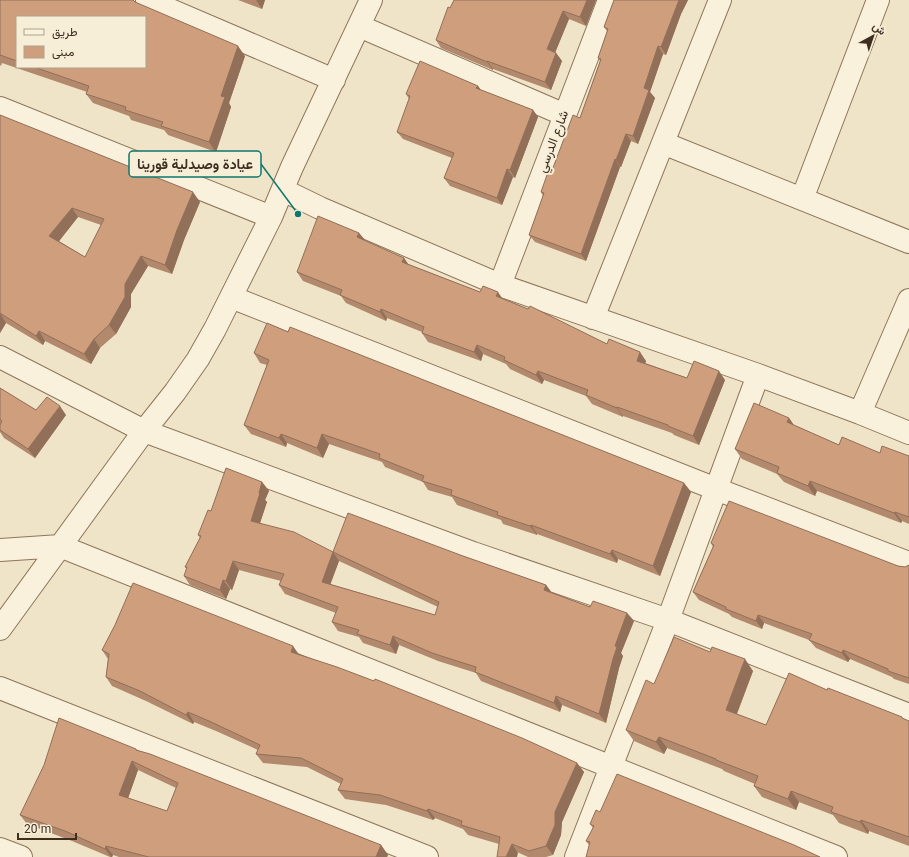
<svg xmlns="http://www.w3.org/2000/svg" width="909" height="857" font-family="Georgia,Vazirmatn,serif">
	<rect width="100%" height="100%" fill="#f0e4c8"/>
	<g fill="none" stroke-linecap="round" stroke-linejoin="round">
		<g stroke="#8d765c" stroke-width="24">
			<path id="minor" d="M147,0L334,80
				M359,26L565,115
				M0,108L271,217
				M663,143L909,242
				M283,190L320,208L500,285L758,375L860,413L909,433
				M802,199L878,0
				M500,285L609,0
				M231,297L716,489L909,563
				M593,318L720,0
				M0,357L144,431L473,553L668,620L909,715
				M860,413L909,300
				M0,550L60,546L836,857
				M0,629L144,431L175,392L198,359L215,329L271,217L292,167L371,0
				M0,688L427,857
				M0,849L21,857
				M576,857L668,620L758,375"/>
		</g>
		<use href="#minor" stroke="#faf1dc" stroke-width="22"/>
	</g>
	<path fill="#b2896c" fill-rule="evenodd" d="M0,0L135,2L245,56L229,103L231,107L216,152L168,135L164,130L131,120L129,116L93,103L86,94L87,92L2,63L1,66L0,65ZM17,17L145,67H17Z
		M238,0H265L262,9Z
		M454,0H596L586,26L569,19L555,52L556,53L562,61L551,90L493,69V70L441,48L436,40Z
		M614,0H688L681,14L666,55L663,54L650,92L655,98L638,144L631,141L621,167H620L586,261L535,242L529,235L543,196L541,192L580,118L600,61L598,58L607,31L604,27Z
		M478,86L481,90L533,110L538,117L515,178L513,177L502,205L450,186L444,178L452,158L403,139L397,132L409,99L406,94Z
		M0,115L200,202L184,240L172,274L148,266L131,294V307L116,334L100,348L91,364L45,341L43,345L6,323L0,333ZM78,217L101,225L85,257L59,241Z
		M359,233L365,241L404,258L408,264L480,292L502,298L646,361L645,363L687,378L725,380L699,445L674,435L672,433L623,416V417L592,404L586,396L544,380L542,384L510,369L506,364L483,354L481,361L428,342L422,333V332L387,318L386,321L346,303L341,296L303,281L297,272Z
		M288,332L684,483L691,492L660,576L618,559L617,563L537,534V535L503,524L501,520L457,505L452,497L428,490L423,482L385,467L382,462L329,444L323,458L287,443L286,447L251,434L244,425L267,365L260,363L254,353Z
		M0,388L36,410L66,415L35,458L4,438L0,432Z
		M789,418L794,425L839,445L880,453L909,456V524L902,521L901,523L817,491L815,496L784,482L777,474L742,459L735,449Z
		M262,482L269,491L265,500L267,502L260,523L333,552L463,556L546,585L552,593L590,607L627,613L634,621L621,653L623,656L619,668L606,723L562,705L560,712L481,681L476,673L438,661L399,645L396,654L363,643L359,637L338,631L332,622L336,613L285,594L279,585L281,581L239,570L232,590L230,589L226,599L190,585L184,576L187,569L185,567L200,538L198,535L211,511ZM339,561L438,607L435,615L330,584Z
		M711,543L898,566L905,567L909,565V684L894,679L892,677L850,659L848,662L816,648L809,640L764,623L762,629L732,617L729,614L699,600L693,592L713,547Z
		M102,650L299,655L577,763L584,772L562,822L561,835L553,855L546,857H528L499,844L468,835L463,829L435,818L433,820L386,805L345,799L338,790L341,784L307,767L263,763L256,754L258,750L216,731L194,722L193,724L146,701L112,686L106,677L108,659Z
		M710,652L753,671L737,714L766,725L827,690L909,721V846L869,831L868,834L839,823L833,815L799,802L796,810L762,797L754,786L755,784L724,771L722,769L667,748L664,754L634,741L626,730L654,684Z
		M136,749L137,750L381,845L388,855L387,857H119L113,855L112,857H110L72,841L27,824L20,815ZM138,770L176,788L167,811L128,798Z
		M600,812L589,845L586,841L593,828L590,824Z"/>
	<path fill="#916f58" d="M256,0H265L262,9Z
		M587,0H596L586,26L580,17Z
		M679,0H688L681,14L666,55L661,47Z
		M563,11L569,19L553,58L547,49Z
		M238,46L245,56L229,103L231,107L216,152L209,142L221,96Z
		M658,46L663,54L650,92L655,98L638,144L633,136L644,88Z
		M556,53L562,61L551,90L545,82Z
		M487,61L493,69V70L487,62Z
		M478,86L483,93L476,88Z
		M533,110L538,117L515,178L510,170Z
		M626,134L631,141L621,167L616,160Z
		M615,159L620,167L586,261L581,254Z
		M507,169L513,177L502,205L497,198Z
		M193,192L200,202L184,240L172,274L165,265L177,230Z
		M72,208L78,217L56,245L49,236Z
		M359,233L366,241L357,237Z
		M141,256L148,266L131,294V307L116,334L109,325L125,284Z
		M404,258L410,267L402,262Z
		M498,292L504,301L496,296Z
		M381,309L387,318L386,321L380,312Z
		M0,313L6,323L0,333Z
		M39,331L45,341L43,345L36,336Z
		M94,339L100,348L91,364L84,354Z
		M477,345L483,354L481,361L474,352Z
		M640,352L646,361L643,369L637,361Z
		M538,371L544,380L542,384L536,375Z
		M719,371L725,380L699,445L693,436Z
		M60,406L66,415L35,458L28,449Z
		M617,407L623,416V417L617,408Z
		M789,418L795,427L787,422Z
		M281,434L287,443L286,447L279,438Z
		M322,434L329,444L323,458L317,448Z
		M810,481L817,491L815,496L808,486Z
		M262,482L269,491L265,500L267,502L258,529L251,521L259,493Z
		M684,483L691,492L660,576L653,566Z
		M895,512L902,521L901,523L894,513Z
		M531,525L537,534V535L530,526Z
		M612,550L618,559L617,563L610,554Z
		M333,552L339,561L328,591L322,582Z
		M233,561L239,570L232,590L226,581Z
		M223,580L230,589L226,599L220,590Z
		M546,585L552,593L544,590Z
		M627,613L634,621L621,653L623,656L619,668L606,723L599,714L615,646Z
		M758,615L764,623L762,629L756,621Z
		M393,636L399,645L396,654L390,645Z
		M293,646L300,656L291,652Z
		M843,650L850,659L848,662L842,653Z
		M745,659L753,671L734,721L726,710Z
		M556,696L562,705L560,712L554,703Z
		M188,712L194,722L193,724L186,715Z
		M659,737L667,748L664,754L656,742Z
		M132,761L138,770L126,804L119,795Z
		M577,763L584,772L562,822L561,835L553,855L546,846L555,812Z
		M791,791L799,802L796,810L788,799Z
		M428,809L435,818L433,820L427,811Z
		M861,820L869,831L868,834L860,822Z
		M512,844L518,853L517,857H506Z
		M381,845L388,855L387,857H376Z
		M106,846L113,855L112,857H111L105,849Z"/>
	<path fill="#cf9f7d" stroke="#916f58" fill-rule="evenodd" d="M0,0H133L135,2L238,46L221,96L225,97L209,142L161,126L163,122L125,110L126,107L86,94L89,86L34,67H145V17H17V61L0,55Z
		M454,0H587L580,17L563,11L547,49L556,53L545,82L487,61V62L436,40L448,7L450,8Z
		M614,0H679L661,47L658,46L644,88L649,90L633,136L626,134L616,160L615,159L581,254L529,235L544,193L541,192L548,172L551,173L573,115L580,118L601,59L598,58L608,29L604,27Z
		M420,61L478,86L476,88L533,110L510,170L507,169L497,198L444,178L454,153L397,132L410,96L406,94Z
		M0,115L193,192L177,230L165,265L141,256L125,284V297L109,325L94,339L84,354L39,331L36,336L0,313ZM72,208L104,219L85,257L49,236Z
		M318,216L359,233L357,237L404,258L402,262L480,292L483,286L498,292L496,296L528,309L530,306L607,344L609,339L640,352L637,361L687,378L694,361L719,371L693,436L668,426V425L617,407V408L586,395L588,390L538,371L536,375L504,360L505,357L477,345L474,352L422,333L424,327L381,309L380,312L340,295L342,290L297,272Z
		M267,323L288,332L290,327L684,483L653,566L612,550L610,554L531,525L530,526L497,515L498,512L451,495L452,490L422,481L424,476L379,458L380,454L322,434L317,448L281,434L279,438L244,425L269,360L254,353Z
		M0,388L36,410L47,397L60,406L28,449L0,430V425L2,421L0,419Z
		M754,403L789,418L787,422L839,445L842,437L880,453L882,446L909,456V517L895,512L894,513L810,481L808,486L777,473L779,467L735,449Z
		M226,468L262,482L259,493H260L251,521L294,532L333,552L348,513L463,556L546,585L544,590L590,607L593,601L627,613L615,646L617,647L613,659L599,714L556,696L554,703L475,672L476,667L432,653L393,636L390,645L357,634L359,630L332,622L338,607L279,585L284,574L233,561L226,581L223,580L220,590L184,576L187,567H185L201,536L198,535L208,510L211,511ZM333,552L439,602L435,615L322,582Z
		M729,501L898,566L905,567L909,565V678L888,671V669L843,650L842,653L809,640L812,634L758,615L756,621L726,609V607L693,592L714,545L711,543Z
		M133,583L293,646L291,652L337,667L374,681L375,679L522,738L577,763L555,812V825L546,846L529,851L512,844L506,857H497L500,837L461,825L462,821L428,809L427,811L380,795L338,790L343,779L301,758L256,754L260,745L209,721L188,712L186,715L140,691L106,677L109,654L102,650L115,625Z
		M674,637L710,652L712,647L745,659L726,710L766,725L789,673L827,690L828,688L902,717V718L909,721V837L861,820L860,822L831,812L833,807L791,791L788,799L754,786L758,776L716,760V759L659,737L656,742L626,730L646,680L654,684Z
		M59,718L136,749V750L150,754L381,845L376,857H149L106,846L105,849L65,831L20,815L44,765ZM132,761L178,783L167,811L119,795Z
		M617,774L794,845L820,857H586L590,842L586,841L594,826L590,824L596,810L600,812Z"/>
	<g text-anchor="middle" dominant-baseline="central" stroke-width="4" stroke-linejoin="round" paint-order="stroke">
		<g font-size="13" fill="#3d2e20" stroke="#f7eed8">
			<text transform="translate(554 142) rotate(-69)">شارع الدرسي</text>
		</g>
	</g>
	<path fill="none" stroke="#0f766e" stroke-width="1.5" d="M298 214L261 164"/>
	<circle fill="#0f766e" stroke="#f7eed8" stroke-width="1.5" cx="298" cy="214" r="4"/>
	<rect fill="#f7eed8" stroke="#0f766e" stroke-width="1.5" x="129" y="151" width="132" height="26" rx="4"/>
	<g font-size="14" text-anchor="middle" font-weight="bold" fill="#3d2e20">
		<text x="195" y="169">عيادة وصيدلية قورينا</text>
	</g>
	<rect x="16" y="16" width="130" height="52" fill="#f7eed8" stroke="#ada18e"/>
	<rect x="24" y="29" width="20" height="6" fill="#faf1dc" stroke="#ada18e"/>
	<text x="52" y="36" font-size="12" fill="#3d2e20">طريق</text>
	<rect x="24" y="46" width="20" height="12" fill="#cf9f7d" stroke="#ada18e"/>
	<text x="52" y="56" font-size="12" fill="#3d2e20">مبنى</text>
	<g transform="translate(873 36) rotate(40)" stroke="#f7eed8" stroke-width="3" paint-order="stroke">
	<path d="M0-3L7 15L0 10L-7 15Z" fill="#3d2e20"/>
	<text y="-6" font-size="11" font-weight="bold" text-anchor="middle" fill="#3d2e20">ش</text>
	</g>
	<path d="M18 833v6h58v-6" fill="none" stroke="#3d2e20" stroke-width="2"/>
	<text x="24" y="833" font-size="12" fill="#3d2e20" stroke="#f7eed8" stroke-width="3" paint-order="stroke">20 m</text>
</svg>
